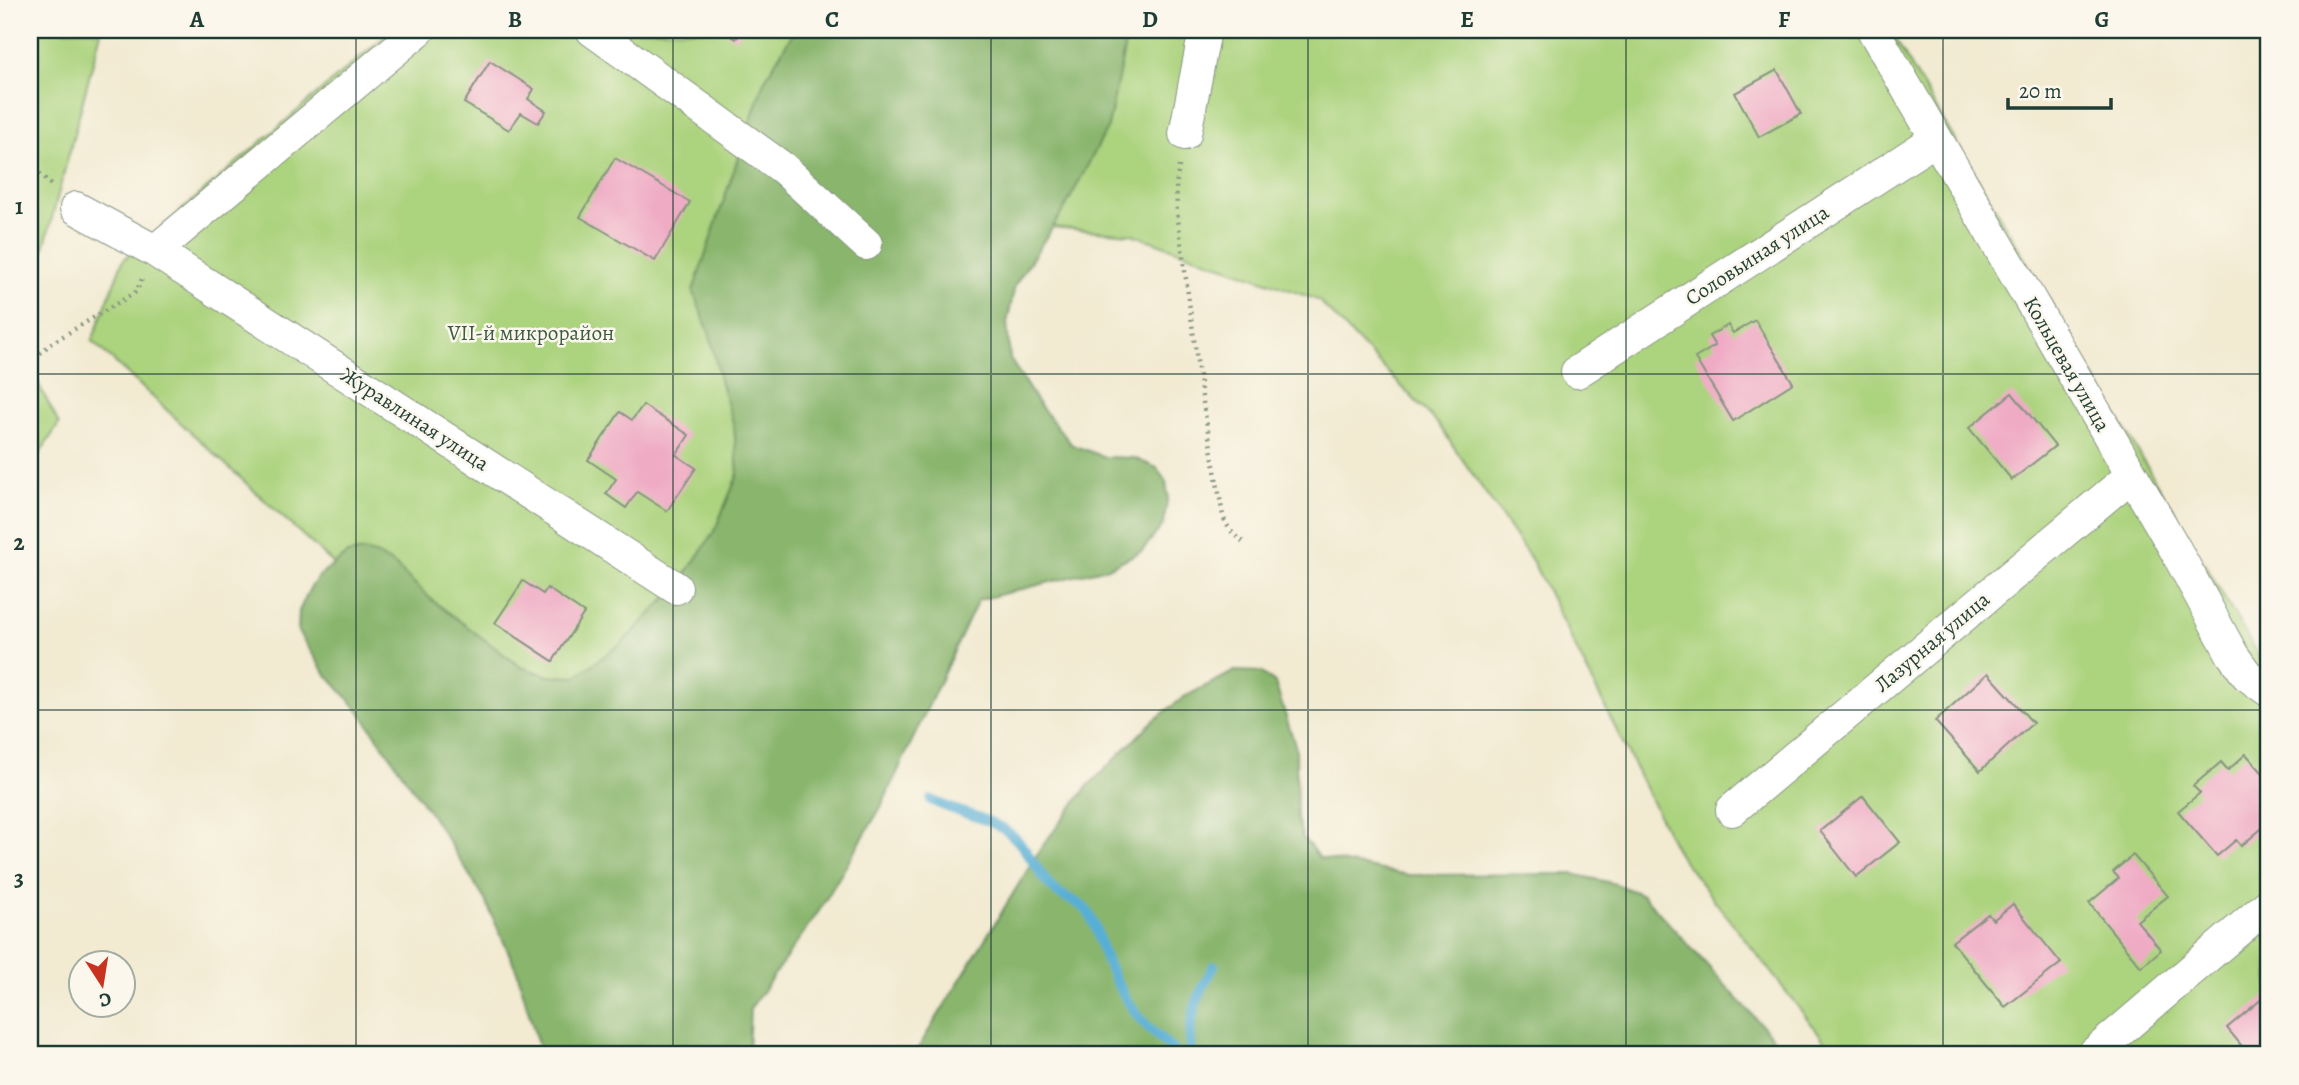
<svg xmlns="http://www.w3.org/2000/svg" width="2299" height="1085" font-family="Alegreya,serif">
	<rect width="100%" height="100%" fill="#fbf7ec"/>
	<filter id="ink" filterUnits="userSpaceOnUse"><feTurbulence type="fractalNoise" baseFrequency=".0143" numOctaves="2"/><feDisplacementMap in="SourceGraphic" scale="14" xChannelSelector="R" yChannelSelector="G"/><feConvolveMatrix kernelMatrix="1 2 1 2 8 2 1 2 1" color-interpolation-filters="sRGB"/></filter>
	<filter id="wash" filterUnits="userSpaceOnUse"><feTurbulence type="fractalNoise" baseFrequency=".00686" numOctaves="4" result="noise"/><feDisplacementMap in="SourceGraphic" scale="28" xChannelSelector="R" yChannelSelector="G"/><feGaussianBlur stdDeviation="1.57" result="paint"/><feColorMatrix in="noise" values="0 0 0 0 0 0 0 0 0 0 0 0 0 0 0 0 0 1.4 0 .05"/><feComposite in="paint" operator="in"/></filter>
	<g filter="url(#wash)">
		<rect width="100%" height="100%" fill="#f2ead1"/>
		<path fill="#acd37e" stroke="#668859" stroke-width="2" d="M30,30H92L101,32L30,301Z
			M392,30H1890L2269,674V1055H1836L1678,854L1533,562L1438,424L1318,300L1132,234L979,221L601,732L414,638L92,341L123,260Z
			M30,368L59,424L30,468Z"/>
		<path fill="#89b56d" stroke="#547950" stroke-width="2" d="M798,30H1128L1108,127L1065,208L1015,285L1007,323L1010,359L1037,402L1072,445L1105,457L1134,458L1157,468L1166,482L1168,496L1163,525L1142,551L1107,568L978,600L881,807L819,911L750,1009L748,1055H541L517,971L485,900L442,831L360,712L325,673L298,632L299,611L309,590L318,577L347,554L364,551L378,555L395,565L432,600L521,667L549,676L575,677L623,642L676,588L714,532L738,474L734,426L720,380L710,335L693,291L764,81L791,36Z
			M1235,671L1260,672L1275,683L1296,748L1297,819L1303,838L1320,858L1408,875L1573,874L1616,884L1643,895L1789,1055H914L1041,848L1088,786L1153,721L1184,697Z"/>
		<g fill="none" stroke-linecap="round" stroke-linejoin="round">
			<path stroke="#59afd5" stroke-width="10" d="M931,800C957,814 991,816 1014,837C1031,853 1039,878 1057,892C1066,899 1081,902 1088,912C1099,929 1100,950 1109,967C1119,987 1131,1010 1147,1026C1157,1036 1168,1045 1178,1055
				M1191,1055C1187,1021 1197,995 1214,966"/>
		</g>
		<g id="blocks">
			<path fill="#efaac4" d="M722,30H742L736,39Z
				M490,61L534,89L528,99L546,111L538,123L521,113L509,130L464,103Z
				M1777,70L1801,114L1759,137L1735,93Z
				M615,158L690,202L655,261L580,217Z
				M1755,320L1793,383L1733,421L1695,358L1715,346L1709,336L1728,325L1733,333Z
				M2012,393L2055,446L2012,480L1969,428Z
				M643,405L689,435L676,455L696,468L667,511L637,492L626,508L606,494L616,479L588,460L620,412L632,420Z
				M523,581L543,594L547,588L584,613L553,661L495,623Z
				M1988,673L2033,723L1980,771L1935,721Z
				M2246,754L2269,780V815L2264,820L2267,824L2241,846L2236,840L2217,856L2178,811L2200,793L2193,786L2221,762L2228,770Z
				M1863,796L1900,842L1856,877L1820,831Z
				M2133,855L2168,896L2137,921L2161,950L2141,967L2089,903L2119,878L2113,872Z
				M2013,904L2061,963L2005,1007L1952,942L1988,914L1993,920Z
				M2269,993V1055H2249L2227,1028Z"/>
		</g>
	</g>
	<g filter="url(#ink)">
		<use href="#blocks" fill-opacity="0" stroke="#889482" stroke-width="2"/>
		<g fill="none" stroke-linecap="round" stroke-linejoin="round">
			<g stroke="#889482" stroke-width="34">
				<path id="minor" d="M592,30L784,169L866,244
					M1873,30L2175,549L2232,654L2247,675L2269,691
					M1185,134L1205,30
					M76,208L155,251L419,30
					M155,251L676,588
					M1577,372L1936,139
					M1732,810L2132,475
					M2092,1055L2269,904"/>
			</g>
			<path stroke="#889482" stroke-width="4.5" stroke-dasharray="2 5" stroke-linecap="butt" d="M30,163L52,186
				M1179,166L1176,185L1177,212L1201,391L1223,516C1228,529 1234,536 1246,544
				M30,363L50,344L136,292L142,279"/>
			<use href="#minor" stroke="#fff" stroke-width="32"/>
		</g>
	</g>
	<path fill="none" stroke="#1f3d34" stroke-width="2" stroke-opacity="0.55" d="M356,30V1055M673,30V1055M991,30V1055M1308,30V1055M1626,30V1055M1943,30V1055M30,374H2269M30,710H2269"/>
	<g text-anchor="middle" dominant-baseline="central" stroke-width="5" stroke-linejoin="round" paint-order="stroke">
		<g font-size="21" fill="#1f3d34" stroke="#fbf7ec">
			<text transform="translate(1757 255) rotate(-33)">Соловьиная улица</text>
			<text transform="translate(2067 364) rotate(60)">Кольцевая улица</text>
			<text transform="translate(415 419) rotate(33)">Журавлиная улица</text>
			<text transform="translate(1932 642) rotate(-40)">Лазурная улица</text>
		</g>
		<g font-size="21" fill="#3b5b43" stroke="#fbf7ec">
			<text x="531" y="333">VII-й микрорайон</text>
		</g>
	</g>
	<rect width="2299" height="1085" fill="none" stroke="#fbf7ec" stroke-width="77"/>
	<g transform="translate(102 984) rotate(168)"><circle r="33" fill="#fbf7ec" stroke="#a3ada2" stroke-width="2"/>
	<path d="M0-5L12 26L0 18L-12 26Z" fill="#c8321e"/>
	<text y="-10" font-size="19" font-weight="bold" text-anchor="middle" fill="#1f3d34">С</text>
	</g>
	<path d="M2008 98v10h103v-10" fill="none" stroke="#1f3d34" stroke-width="3.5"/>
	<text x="2019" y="98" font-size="21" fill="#1f3d34" stroke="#fbf7ec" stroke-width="5" paint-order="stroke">20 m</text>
	<rect x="38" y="38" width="2222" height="1008" fill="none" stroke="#1f3d34" stroke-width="2.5"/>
	<g font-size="23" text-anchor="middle" font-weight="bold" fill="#1f3d34">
		<text x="197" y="27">A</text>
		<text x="515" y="27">B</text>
		<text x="832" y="27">C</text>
		<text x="1150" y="27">D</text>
		<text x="1467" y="27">E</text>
		<text x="1784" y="27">F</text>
		<text x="2102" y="27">G</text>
		<text x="19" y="214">1</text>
		<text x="19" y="550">2</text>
		<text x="19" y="886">3</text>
	</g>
</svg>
